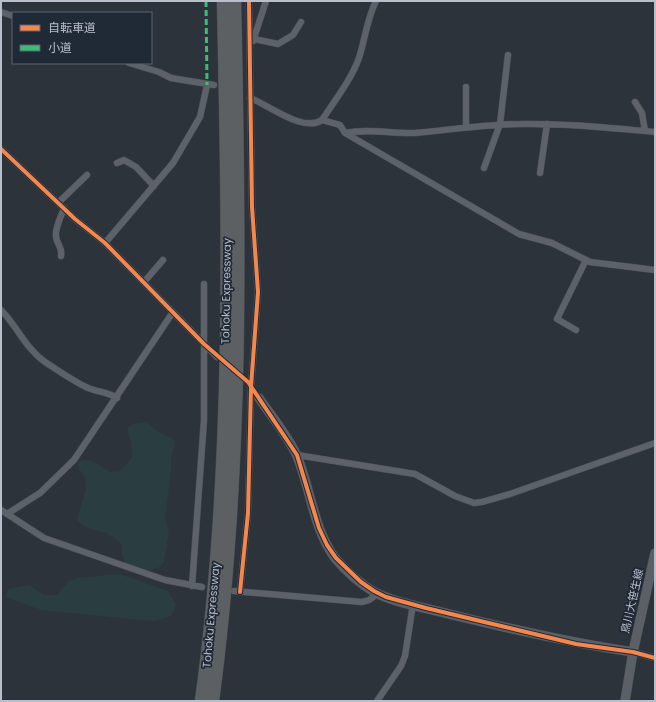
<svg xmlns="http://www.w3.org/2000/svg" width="656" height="702" font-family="Poppins,'Noto Sans JP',sans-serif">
	<rect width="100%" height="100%" fill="#2d333b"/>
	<path fill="#2a3d41" d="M141,422L149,424L157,431L173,439L175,444L171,459V471L165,520L169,532L164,562L160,567L151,570H143L126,564L122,555V545C107,527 93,534 78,522L77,518L86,490L85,478L77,465L79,461C92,457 99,466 110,472L120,471L132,458L131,442L127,429L130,425Z
		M120,574L168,591L176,605L171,616L155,621L140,620L41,610L6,597L8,589L29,585L44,595H57L69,581L77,578Z"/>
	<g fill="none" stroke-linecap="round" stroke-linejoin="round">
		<path stroke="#424851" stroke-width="6" stroke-dasharray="6 3" stroke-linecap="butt" d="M237,373L248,382"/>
		<g stroke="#4b4f55" stroke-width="7">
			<path id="street" d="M1,12L13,16
				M254,39L278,44L293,35L301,22
				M253,41L266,1
				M129,63L159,72L171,78L214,85
				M466,87V127
				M250,98C269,105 303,133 322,120C335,100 351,80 359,58C365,39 367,19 376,1
				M635,102L642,113L645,131
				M322,120L340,125L345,133C371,128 390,134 415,133C450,130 485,124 521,124C566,123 610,128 655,132
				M345,133L519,234L552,243L590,262L655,270
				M1,149L75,219L105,243L217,357
				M117,163L124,160L136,167L154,186
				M484,168L500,124L508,55
				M540,173L547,124
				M58,203L87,175
				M105,243L173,163L200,117L207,85
				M61,256C63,247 56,244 56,236C55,227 61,217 64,208
				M144,282L163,260
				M1,310C17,326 26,349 45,362C59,371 73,381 88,388C98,392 108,392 117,398
				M576,330L557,319L586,260
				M297,455L415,474L455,496L474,503L482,502L510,494L655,443
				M1,510L44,538L165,580L202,587
				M7,514L40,493L74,460L173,312
				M192,586L204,420V284
				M234,591L362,602L369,600L379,593
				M240,592L248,513L251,387L258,292L252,207L249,1
				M633,652L655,658
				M377,701L401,666L405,656L413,604"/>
		</g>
		<g stroke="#4b4f55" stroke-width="10">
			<path id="secondary" d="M259,398C272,417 288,436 297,456C311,490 313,528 335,558C345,570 361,584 374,592C395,603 426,608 449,614C510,629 571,643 633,652
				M625,701L633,652L655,553"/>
		</g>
		<g stroke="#4a4f57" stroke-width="13">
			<path id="highway" d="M201,701C233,469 228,234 223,1
				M213,701C244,469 240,234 235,1"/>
		</g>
		<use href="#street" stroke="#5d6169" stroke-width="6"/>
		<use href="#secondary" stroke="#5b6067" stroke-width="9"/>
		<use href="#highway" stroke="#5d6062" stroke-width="12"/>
		<path stroke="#3abd76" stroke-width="3" stroke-dasharray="6 3" stroke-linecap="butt" d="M206,1L207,85"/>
		<g stroke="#202936" stroke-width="6">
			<path id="cycleway" d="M1,149L75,219L105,243L204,344L248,382L297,455L319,528L327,545L336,558L361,582L374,591L386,597L426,608L576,644L633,652L655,658
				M240,592L248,513L251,387L258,292L252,207L249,1"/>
		</g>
		<use href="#cycleway" stroke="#f5874c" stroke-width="4"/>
	</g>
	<g text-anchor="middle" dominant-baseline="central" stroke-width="3.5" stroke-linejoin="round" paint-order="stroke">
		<g font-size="11" fill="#b8bfcb" stroke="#202936">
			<text transform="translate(226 291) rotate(-89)">Tohoku Expressway</text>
			<text transform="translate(632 601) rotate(-77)">鳥川大笹生線</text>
			<text transform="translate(211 615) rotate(-85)">Tohoku Expressway</text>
		</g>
	</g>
	<rect width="656" height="702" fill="none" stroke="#b8bfcb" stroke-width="4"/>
	<rect x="12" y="12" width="140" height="52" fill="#202936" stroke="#5d6572"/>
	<rect x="20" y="25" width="20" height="6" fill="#f5874c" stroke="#5d6572"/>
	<text x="48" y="32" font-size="12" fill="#b8bfcb">自転車道</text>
	<rect x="20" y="45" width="20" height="6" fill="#3abd76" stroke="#5d6572"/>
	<text x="48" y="52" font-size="12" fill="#b8bfcb">小道</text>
</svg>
